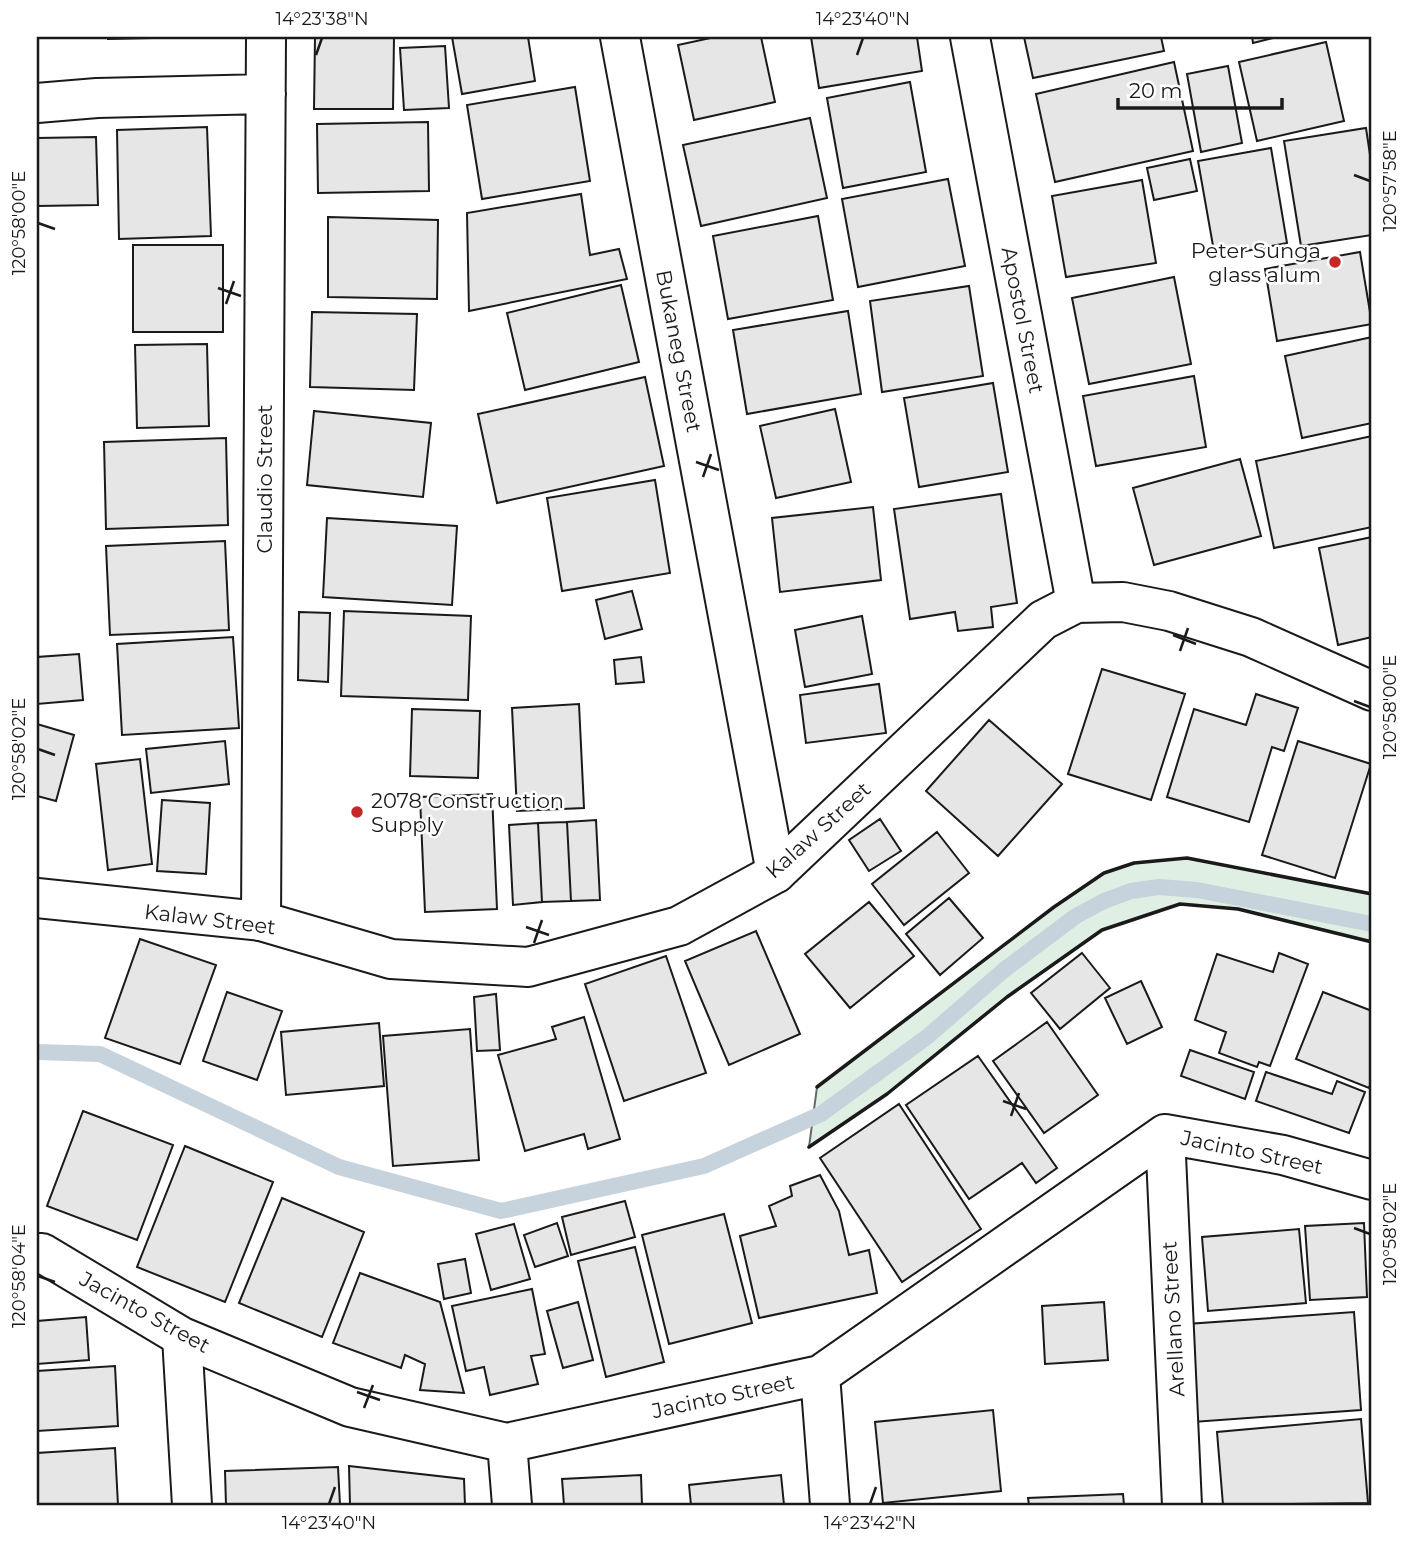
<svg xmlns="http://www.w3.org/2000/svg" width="1409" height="1542" font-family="Montserrat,sans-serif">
	<rect width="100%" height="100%" fill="#fff"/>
	<path fill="#e0efe3" stroke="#6a6a6a" stroke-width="2" d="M1187,858L1372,894V942L1238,909L1180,904L1102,930L1007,997L887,1094L809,1147L817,1087L1054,907L1104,873L1134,863Z"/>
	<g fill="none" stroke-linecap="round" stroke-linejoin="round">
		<path stroke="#c6d2dc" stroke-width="16" d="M37,1052L100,1054L339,1167L501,1211L704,1166L821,1114L927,1037L1004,970L1076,916L1104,901L1131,891L1159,887L1197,890L1372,924"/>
	</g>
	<path fill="#e6e6e6" stroke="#1a1a1a" stroke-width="2" d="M108,37H198L108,39Z
		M315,37H394L393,109H314Z
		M452,37H528L535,81L462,94Z
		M715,37H761L775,102L694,120L678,45Z
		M811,37H917L922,71L819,88Z
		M1024,37H1161L1164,51L1033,78Z
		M1252,37H1277L1253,43Z
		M1326,42L1344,121L1257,141L1239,62Z
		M445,46L449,108L404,110L400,48Z
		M1174,62L1193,151L1055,182L1036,94Z
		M1228,66L1242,143L1201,152L1187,74Z
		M910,82L926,172L843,188L827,98Z
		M575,87L590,181L482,199L467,105Z
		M810,118L827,198L701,226L683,145Z
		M428,122L429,191L318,193L317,124Z
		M207,127L211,236L119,239L117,130Z
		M1366,128L1372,168V235L1301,246L1284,141Z
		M96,137L98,205L37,206V138Z
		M1271,148L1287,243L1215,257L1198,161Z
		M1190,159L1197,191L1154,200L1147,168Z
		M948,179L965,266L858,287L842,199Z
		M1142,180L1156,263L1066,277L1052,196Z
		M581,194L590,255L619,249L627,279L469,311L467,213Z
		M818,216L833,300L728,319L713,236Z
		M328,217L438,220L437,299L328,297Z
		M133,245H223V332H133Z
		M1360,252L1372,324L1277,341L1265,269Z
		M1174,277L1191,364L1089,384L1072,298Z
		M621,285L639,362L525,390L507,313Z
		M969,286L983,376L882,392L870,301Z
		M848,311L861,394L747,414L733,330Z
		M312,312L417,314L414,390L310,387Z
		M1372,337V423L1302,438L1285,356Z
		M207,344L209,426L137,428L135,345Z
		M1194,376L1206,447L1096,466L1083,396Z
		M645,377L664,466L497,503L478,414Z
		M993,383L1008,472L919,487L904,398Z
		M835,409L851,482L776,498L760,426Z
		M314,411L431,423L423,497L307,485Z
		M1372,436V527L1274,548L1256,461Z
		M226,438L228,525L106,529L104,442Z
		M1240,459L1261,536L1154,565L1133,488Z
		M655,480L670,573L562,591L547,498Z
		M1001,494L1017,603L991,607L993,627L958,631L955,612L910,619L894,509Z
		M873,507L881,580L780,592L772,518Z
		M327,518L457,526L452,605L323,597Z
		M1372,537V637L1338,645L1319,548Z
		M225,541L229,630L110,635L106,546Z
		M632,591L642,629L605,639L596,600Z
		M344,611L471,616L468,700L341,696Z
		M299,612L330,613L328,682L298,680Z
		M862,616L872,674L805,687L795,630Z
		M233,637L239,728L122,735L117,644Z
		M79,654L83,700L37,704V657Z
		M641,657L644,682L616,684L614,660Z
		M1102,669L1185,694L1151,800L1068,774Z
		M879,684L886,733L806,743L800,695Z
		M1256,694L1298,708L1284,751L1272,747L1249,822L1167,797L1194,709L1246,725Z
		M579,704L584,808L517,811L512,708Z
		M412,709L480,711L478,778L410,776Z
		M989,720L1062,784L998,856L926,791Z
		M37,724L74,735L56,801L37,796Z
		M225,741L229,784L151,793L146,749Z
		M1298,741L1371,764L1335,878L1262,855Z
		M140,759L152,864L108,870L96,764Z
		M492,794L497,909L425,912L420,797Z
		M162,800L210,803L206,874L157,871Z
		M880,819L901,851L869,871L849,840Z
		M596,820L600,900L571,901L567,822Z
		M567,822L571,901L542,902L538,823Z
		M538,823L542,902L513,905L509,825Z
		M937,832L969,873L904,925L872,884Z
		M949,898L983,938L940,975L906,934Z
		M869,902L914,956L850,1008L805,954Z
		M756,931L800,1034L729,1065L685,961Z
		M140,939L216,965L180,1064L105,1038Z
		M1082,953L1110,988L1060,1029L1031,993Z
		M1279,953L1308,964L1270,1066L1259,1062L1257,1067L1219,1053L1226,1032L1195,1020L1217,954L1273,972Z
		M666,956L706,1073L624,1101L585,984Z
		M1141,981L1162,1027L1127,1044L1105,998Z
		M227,992L282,1011L257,1080L203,1061Z
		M1323,992L1372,1011V1080L1369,1088L1296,1059Z
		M496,994L500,1050L477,1051L474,997Z
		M584,1017L620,1139L588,1149L584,1134L525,1151L498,1055L556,1039L552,1027Z
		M1047,1022L1098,1095L1044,1133L993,1061Z
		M379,1023L384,1086L286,1095L281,1032Z
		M470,1029L479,1160L393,1166L383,1036Z
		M1190,1050L1254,1072L1245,1099L1181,1076Z
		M978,1056L1057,1168L1036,1183L1022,1163L969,1199L906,1105Z
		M1266,1072L1332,1094L1337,1081L1365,1092L1349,1133L1256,1101Z
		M899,1104L981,1229L902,1282L820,1158Z
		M83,1111L173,1145L137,1240L47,1206Z
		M185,1146L273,1182L225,1302L137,1267Z
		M820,1175L839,1211L849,1255L869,1250L877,1293L759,1318L740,1236L776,1226L769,1206L792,1196L790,1186Z
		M282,1198L364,1232L322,1337L239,1303Z
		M625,1201L635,1237L571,1255L562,1217Z
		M724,1214L752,1323L669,1344L642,1235Z
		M557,1223L568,1256L535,1267L524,1235Z
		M1364,1223L1367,1297L1310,1300L1305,1226Z
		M514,1224L530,1279L491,1290L476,1234Z
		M1299,1229L1306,1303L1208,1311L1202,1237Z
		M635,1247L664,1362L606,1377L578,1261Z
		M465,1259L471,1293L444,1299L438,1264Z
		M360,1273L440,1302L464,1393L420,1390L425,1364L405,1355L401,1368L333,1343Z
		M532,1289L545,1354L531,1356L538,1384L490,1395L484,1367L466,1371L452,1306Z
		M578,1302L593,1360L563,1368L547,1311Z
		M1104,1302L1108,1360L1045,1364L1042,1306Z
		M1354,1312L1361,1410L1193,1422L1187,1324Z
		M86,1317L89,1360L37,1364V1321Z
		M115,1366L118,1426L37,1431V1371Z
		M993,1410L1001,1491L883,1503L875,1422Z
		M1361,1419L1368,1503L1223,1505L1217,1432Z
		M115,1448L118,1505H37V1453Z
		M349,1466L464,1479L465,1505H350Z
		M338,1467L340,1505H226L225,1471Z
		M641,1475L642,1505H564L562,1479Z
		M781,1475L784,1505H691L689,1485Z
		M1123,1494L1124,1505H1029L1028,1498Z"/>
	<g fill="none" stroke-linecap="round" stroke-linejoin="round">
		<g stroke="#1a1a1a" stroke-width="42">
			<path id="minor" d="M620,37L776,873
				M970,37L1076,603
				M37,898L261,921
				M1165,1134L1182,1505
				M37,1253H42L182,1337L350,1407L507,1443L820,1375L1165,1134L1283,1155L1372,1180
				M182,1337L192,1505
				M820,1375L830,1505
				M507,1443L512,1505"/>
		</g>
		<g stroke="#1a1a1a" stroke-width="42">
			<path id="secondary" d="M266,37L261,921L391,959L528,967L679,926L776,873L1043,620L1076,603L1123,602L1169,611L1251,637L1372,691
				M37,103L97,98L266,94"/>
		</g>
		<use href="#minor" stroke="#fff" stroke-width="38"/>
		<use href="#secondary" stroke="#fff" stroke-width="38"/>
		<path stroke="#1a1a1a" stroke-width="3.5" d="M817,1087L1054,907L1104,873L1134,863L1187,858L1372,894
			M809,1147L887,1094L1007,997L1102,930L1180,904L1238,909L1372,942"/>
	</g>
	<path fill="none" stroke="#1a1a1a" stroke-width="2.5" d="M316,55L322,38M857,55L863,38M1354,175L1370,181M38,223L55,229M218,288L241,296M226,304L234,281M696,462L719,470M703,477L711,454M1173,635L1196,644M1180,651L1188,628M1354,701L1370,707M38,749L55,755M526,927L549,935M534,943L542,920M1003,1101L1026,1109M1011,1116L1019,1093M1354,1228L1370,1234M38,1276L55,1282M357,1392L380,1400M364,1408L373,1385M329,1504L335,1487M870,1504L876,1487"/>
	<g fill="#c62828" stroke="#fff" stroke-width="2.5">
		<circle cx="1335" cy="262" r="7"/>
		<circle cx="357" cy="812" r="7"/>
	</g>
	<g text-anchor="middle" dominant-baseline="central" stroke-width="5" stroke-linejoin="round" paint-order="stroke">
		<g font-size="21" fill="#1a1a1a" stroke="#fff" text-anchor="end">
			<text x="1321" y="250">Peter Sunga<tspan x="1321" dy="24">glass alum</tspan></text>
			<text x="371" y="800" text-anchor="start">2078 Construction<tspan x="371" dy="24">Supply</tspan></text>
		</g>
		<g font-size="21" fill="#1a1a1a" stroke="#fff">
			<text transform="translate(1023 320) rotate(79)">Apostol Street</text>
			<text transform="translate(679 351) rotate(79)">Bukaneg Street</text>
			<text transform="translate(264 479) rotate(-90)">Claudio Street</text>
			<text transform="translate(818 830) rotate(-42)">Kalaw Street</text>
			<text transform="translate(210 919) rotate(7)">Kalaw Street</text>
			<text transform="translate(1252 1152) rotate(12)">Jacinto Street</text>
			<text transform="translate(145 1312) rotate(29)">Jacinto Street</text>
			<text transform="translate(1173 1319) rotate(-93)">Arellano Street</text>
			<text transform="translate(723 1396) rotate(-12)">Jacinto Street</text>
		</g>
	</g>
	<rect width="1409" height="1542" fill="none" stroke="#ffffff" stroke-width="77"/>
	<path d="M1118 98v10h164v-10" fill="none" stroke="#1a1a1a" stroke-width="3.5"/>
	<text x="1129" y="98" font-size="21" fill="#1a1a1a" stroke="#ffffff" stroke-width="5" paint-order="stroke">20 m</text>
	<rect x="38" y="38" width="1332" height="1466" fill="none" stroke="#1a1a1a" stroke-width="2.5"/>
	<g font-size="18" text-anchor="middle" fill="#1a1a1a">
		<text x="322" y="25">14°23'38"N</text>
		<text x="863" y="25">14°23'40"N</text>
		<text transform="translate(1390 181) rotate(-90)" y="6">120°57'58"E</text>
		<text transform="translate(19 223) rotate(-90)" y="6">120°58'00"E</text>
		<text transform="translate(1390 707) rotate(-90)" y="6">120°58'00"E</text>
		<text transform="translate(19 749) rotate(-90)" y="6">120°58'02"E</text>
		<text transform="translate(1390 1234) rotate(-90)" y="6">120°58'02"E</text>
		<text transform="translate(19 1276) rotate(-90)" y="6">120°58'04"E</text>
		<text x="329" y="1529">14°23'40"N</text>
		<text x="870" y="1529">14°23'42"N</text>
	</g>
</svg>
